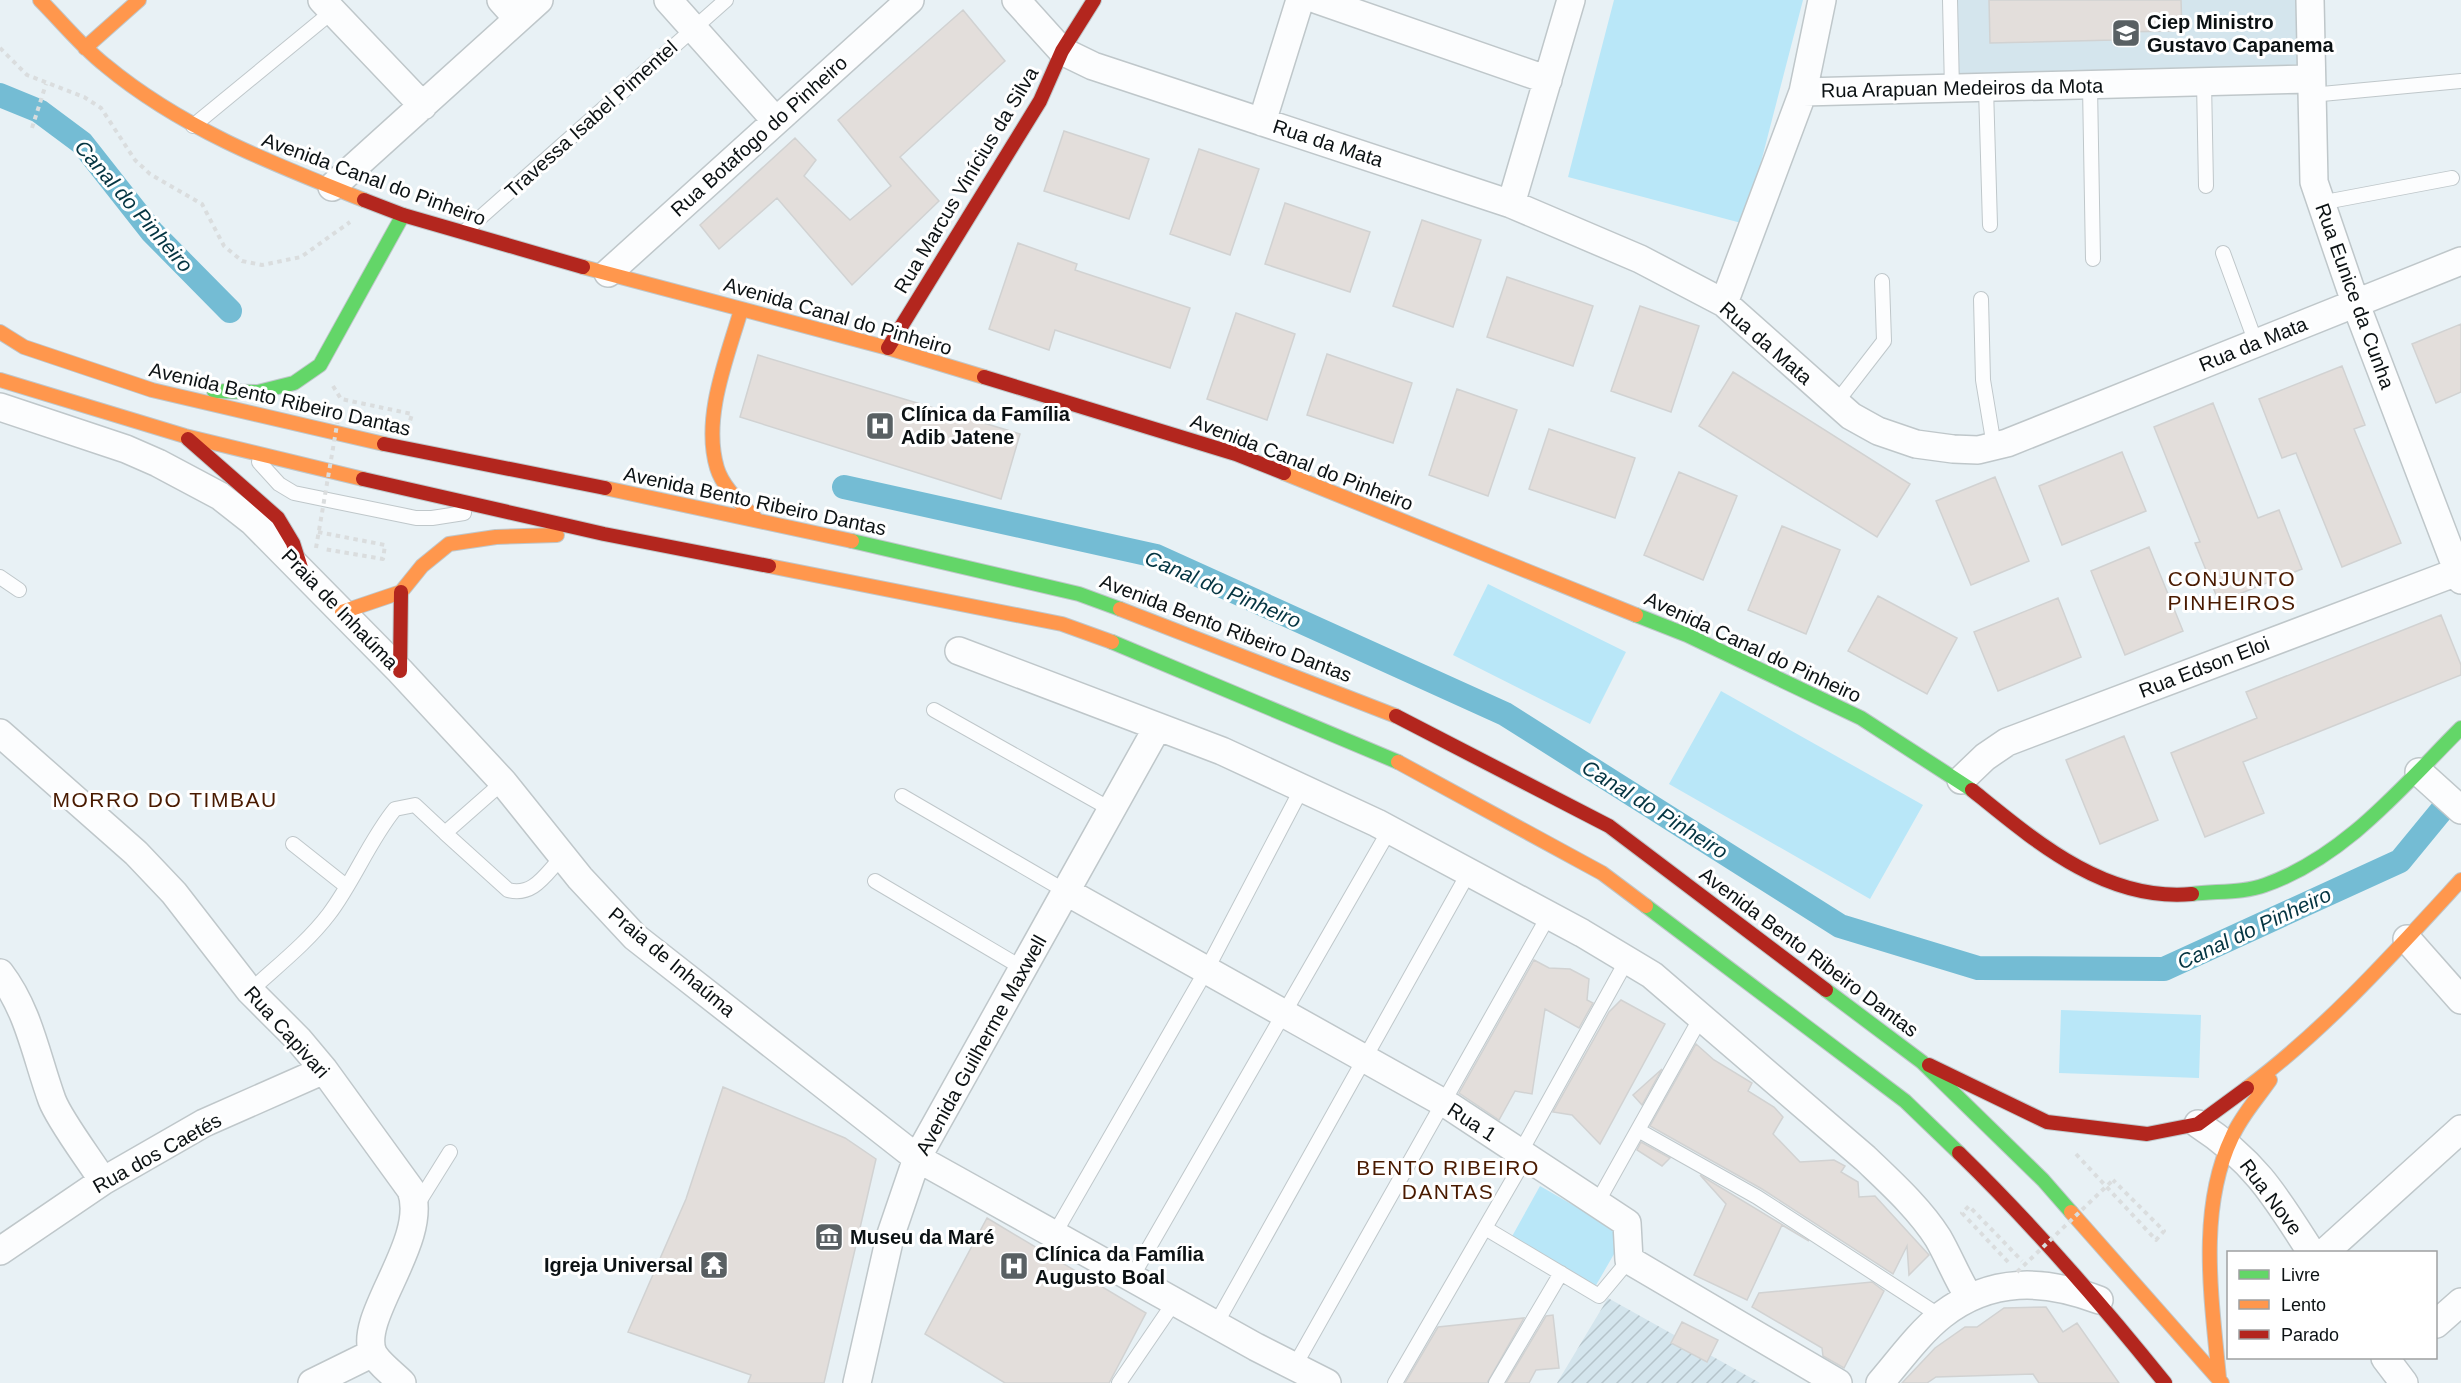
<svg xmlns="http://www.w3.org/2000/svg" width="2461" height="1383" font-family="Helvetica,sans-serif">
	<defs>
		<pattern id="industrial-furrows" width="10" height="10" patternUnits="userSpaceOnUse" patternTransform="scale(1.5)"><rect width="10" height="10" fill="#d4e5ed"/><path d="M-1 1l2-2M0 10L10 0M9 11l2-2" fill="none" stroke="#b5c3ca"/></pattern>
	</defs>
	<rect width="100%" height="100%" fill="#e8f1f5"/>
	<path fill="#d4e5ed" d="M1950,0H2299L2303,67L1952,75Z"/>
	<path fill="url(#industrial-furrows)" d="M1608,1298L1760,1383H1557Z"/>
	<path fill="#b9e7f8" d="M1614,0H1803L1745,224L1568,177Z
		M1488,584L1626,652L1590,724L1453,655Z
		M1721,691L1923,805L1870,899L1669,784Z
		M2061,1010L2201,1015L2199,1078L2059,1073Z
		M1540,1186L1625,1235L1595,1287L1510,1240Z"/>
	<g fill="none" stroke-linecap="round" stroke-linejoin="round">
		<path stroke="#74bcd4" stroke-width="24" d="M0,95L39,111L82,143L152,232L230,311
			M844,487L1156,556L1505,714L1840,926L1978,968L2164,969L2400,861L2446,805"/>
	</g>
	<path fill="#e3dedb" stroke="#d1d2d2" stroke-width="1.5" d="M1989,0H2181L2182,31L2114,32V40L1990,43Z
		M963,10L1005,61L900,157L939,201L852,285L777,198L719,249L700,225L795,138L816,160L804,176L850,220L891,186L838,120Z
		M1064,131L1149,159L1129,219L1044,191Z
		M1199,149L1259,169L1230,255L1170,234Z
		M1285,203L1370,232L1350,292L1265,264Z
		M1422,220L1481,240L1453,327L1393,306Z
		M1018,243L1077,264L1075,270L1190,308L1170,368L1055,330L1049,350L989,329Z
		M1507,277L1593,306L1573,366L1487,337Z
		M1640,306L1699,326L1671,412L1611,391Z
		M1236,313L1295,334L1267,420L1207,399Z
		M2461,324V392L2436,403L2412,344Z
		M1327,354L1412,383L1393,443L1307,415Z
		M758,355L1020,434L1001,499L740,417Z
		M2342,366L2365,425L2354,429L2401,543L2342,567L2296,453L2282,458L2259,399Z
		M1733,372L1910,484L1877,537L1699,426Z
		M1457,389L1517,410L1488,496L1429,475Z
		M2213,403L2258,518L2279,510L2302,569L2219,602L2195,543L2200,542L2154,427Z
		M1549,429L1635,458L1615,518L1529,489Z
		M2122,452L2146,511L2062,545L2039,486Z
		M1679,472L1737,496L1703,580L1644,555Z
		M1995,477L2029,561L1971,585L1936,501Z
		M1782,526L1840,550L1806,634L1748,610Z
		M2149,547L2183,631L2125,655L2091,571Z
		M1878,596L1957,638L1927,694L1848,651Z
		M2058,598L2081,657L1998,691L1974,632Z
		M2441,615L2461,665V675L2243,762L2264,813L2205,837L2171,753L2257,718L2246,692Z
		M2124,736L2158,820L2100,844L2066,760Z
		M1534,960L1549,968L1570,969L1589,979L1587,1000L1593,1003L1579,1028L1545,1009L1532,1094L1515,1091L1499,1120L1459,1093Z
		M1621,1000L1665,1024L1600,1144L1572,1115L1553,1112L1609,1012Z
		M1696,1044L1714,1060L1752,1083L1748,1091L1774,1107L1783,1117L1773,1134L1800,1162L1834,1160L1845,1166L1841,1172L1858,1182L1859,1197L1875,1196L1929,1255L1909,1275L1907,1246L1893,1274L1762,1189L1650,1126Z
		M1662,1069L1642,1105L1633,1095Z
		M723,1087L845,1138L876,1159L824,1383H748L751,1375L628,1332L686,1199Z
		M1641,1142L1670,1158L1662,1166L1637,1150Z
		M1700,1175L1809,1241L1782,1225L1747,1300L1694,1275L1726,1204Z
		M987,1218L1146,1313L1109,1383H1005L925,1334Z
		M1872,1282L1884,1291L1844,1368L1823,1356L1822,1348L1752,1307L1759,1293Z
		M2046,1307L2063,1332L2077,1323L2119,1383H2039L2033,1374L1936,1377L1927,1383H1902L1935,1348L1965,1327H1977L2004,1308Z
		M1553,1315L1559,1368L1536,1370L1529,1383H1506L1546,1316Z
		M1524,1318L1487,1383H1405L1438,1327Z
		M1682,1322L1718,1340L1707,1362L1671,1343Z"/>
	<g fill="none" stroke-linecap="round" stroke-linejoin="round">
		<g stroke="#bfc7ca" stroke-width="16">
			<path id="lane" d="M1950,0L1952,90
				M2204,82L2206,186
				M2090,86L2093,259
				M1986,88L1990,225
				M2311,95L2461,81
				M193,126L333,11
				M2320,203L2452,178
				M464,232L726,0
				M2223,253L2256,343
				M1981,299L1983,380L1994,446
				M1836,403L1884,341L1882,281
				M259,462L279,484L294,493L416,518H432L464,513
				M0,577L19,590
				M934,710L1112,810
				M503,782L445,833L508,890C534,897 546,873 563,856
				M902,796L1067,892
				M293,844L346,886
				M875,881L1024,969
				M250,991C276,967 307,943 329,914C354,881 369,841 395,809L415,805L445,833
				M1638,1130L1757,1197L1940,1316
				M1520,1153L1627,960
				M1597,1203L1701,1017
				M417,1205L450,1152
				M1485,1228L1599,1296L1629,1260
				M1055,1233L1207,969L1302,788
				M1132,1277L1390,829
				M1216,1324L1469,872
				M1294,1367L1549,915
				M1119,1383L1175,1301
				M1395,1383L1526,1157
				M1496,1383L1561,1273"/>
		</g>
		<g stroke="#bfc7ca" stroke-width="30">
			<path id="street" d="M322,0L423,106
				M501,0L518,19
				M668,0L776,121
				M1016,0L1062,51L1093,66L1511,204L1640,259L1724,303L1851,416L1878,431L1916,444L1953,449L1978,450L2007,443L2461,261
				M1318,0L1548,80
				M2310,0L2314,182L2355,302L2461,580
				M1803,92L1822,0
				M1262,122L1300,0
				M332,187L539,0
				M1511,204L1571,0
				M608,273L910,0
				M1724,303L1803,92L2310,79
				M0,407L126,449L158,463L220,496L253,522L400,671L503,782L580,878L635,937L917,1158L1256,1347L1327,1383
				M959,651L1222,751L1377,823L1582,933L1652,975L1865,1158C1890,1182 1919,1208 1938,1238C1949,1257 1957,1278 1969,1297
				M0,733L136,853L174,893L250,991L298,1039L324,1070L411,1190C430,1240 357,1317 373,1353C378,1363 393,1374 402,1383
				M2419,772L2461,810
				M1961,780L1985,757L2007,742L2457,572
				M1067,892L1451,1107L1627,1223L1629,1260L1838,1383
				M2407,939L2461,1000
				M0,973C29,1011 36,1056 52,1100C60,1121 90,1160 103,1181
				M2198,1124C2255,1161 2276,1197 2311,1252
				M0,1251L103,1181L204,1123L324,1070
				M2325,1252L2461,1129
				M2436,1324L2461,1302
				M2385,1358L2404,1383
				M312,1383L373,1353
				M857,1383L890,1237L917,1158L1157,728
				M1880,1383C1899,1361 1919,1333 1942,1315C1991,1277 2044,1279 2099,1300"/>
		</g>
		<g stroke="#bfc7ca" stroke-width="16">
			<path id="fast" d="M214,391L258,392L294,383L320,365L403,215
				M852,541L1079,594L1120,609
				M1636,615L1687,635L1861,718L1972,790
				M1112,642L1398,762
				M2192,894C2215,891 2244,893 2265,885C2345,857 2403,786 2461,728
				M1646,906L1905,1101L1959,1153
				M1826,990L1922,1062L2043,1180L2071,1212"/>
		</g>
		<g stroke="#bfc7ca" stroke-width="16">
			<path id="slow" d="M40,0C61,21 81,46 105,65C182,129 273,164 364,200
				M85,48L139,0
				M583,267L888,348L984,377
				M741,310C727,358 702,418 717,468C723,488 742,504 756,519
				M0,332L24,347L152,390L384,444
				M0,380L185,436L363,479
				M1284,473L1636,615
				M605,488L852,541
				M769,566L1062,624L1112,642
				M1120,609L1396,716
				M342,612L401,592L422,566L449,544L496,537L557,535
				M1398,762L1602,873L1646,906
				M2247,1088C2326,1029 2394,953 2461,880
				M2071,1212L2222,1383
				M2219,1378C2212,1301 2197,1210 2232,1137C2241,1116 2257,1099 2270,1080"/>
		</g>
		<g stroke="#bfc7ca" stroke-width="16">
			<path id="jam" d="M364,200L403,215L583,267
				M888,348L1040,101L1062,51L1094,0
				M984,377L1236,454L1284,473
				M188,439L278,518L293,543L301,568
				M384,444L605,488
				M363,479L604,534L769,566
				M400,671L401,592
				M1396,716L1609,826L1826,990
				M1972,790C2035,841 2105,902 2192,894
				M1929,1065L2047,1122L2147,1134L2198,1124L2247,1088
				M1959,1153C2033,1225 2100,1302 2165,1383"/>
		</g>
		<path stroke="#daddde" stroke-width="4" stroke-dasharray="4.5 4.5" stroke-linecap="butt" d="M0,48L27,75L84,97L101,108L135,160L150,174L202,204L224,246L242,261L262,265L301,257L350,222
			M32,128L46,84
			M333,386L341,399L412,414L410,421
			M318,532L385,545L383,559L324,549
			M2076,1154L2156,1240L2164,1231L2113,1180
			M2008,1262L1962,1213L1969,1206L2022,1261"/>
		<use href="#lane" stroke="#fcfdfe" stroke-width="14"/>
		<use href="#street" stroke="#fcfdfe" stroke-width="27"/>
		<use href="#fast" stroke="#63d668" stroke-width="14"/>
		<use href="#slow" stroke="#ff974d" stroke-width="14"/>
		<use href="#jam" stroke="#b3261e" stroke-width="14"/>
		<path stroke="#daddde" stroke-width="4" stroke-dasharray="4.5 4.5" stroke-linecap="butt" d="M316,548L339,413
			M2017,1272L2113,1180"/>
	</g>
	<defs>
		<g id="school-square" transform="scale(1.5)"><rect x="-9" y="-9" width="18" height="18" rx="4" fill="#596063" stroke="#fff"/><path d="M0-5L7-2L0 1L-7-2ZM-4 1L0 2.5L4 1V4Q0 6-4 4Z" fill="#fff"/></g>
		<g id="hospital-square" transform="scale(1.5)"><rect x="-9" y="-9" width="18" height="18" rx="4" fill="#596063" stroke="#fff"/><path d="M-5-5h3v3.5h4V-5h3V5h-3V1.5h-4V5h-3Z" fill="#fff"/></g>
		<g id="museum-square" transform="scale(1.5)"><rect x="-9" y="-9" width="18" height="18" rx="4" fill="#596063" stroke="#fff"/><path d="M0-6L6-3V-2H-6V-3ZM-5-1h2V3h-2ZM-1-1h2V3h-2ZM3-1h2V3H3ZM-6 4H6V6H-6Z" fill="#fff"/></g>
		<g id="temple-square" transform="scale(1.5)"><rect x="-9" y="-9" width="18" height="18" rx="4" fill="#596063" stroke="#fff"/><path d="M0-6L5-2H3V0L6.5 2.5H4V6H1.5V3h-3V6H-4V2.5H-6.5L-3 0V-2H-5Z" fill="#fff"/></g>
	</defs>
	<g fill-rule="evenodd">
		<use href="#school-square" x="2126" y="33"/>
		<use href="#hospital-square" x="880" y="426"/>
		<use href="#museum-square" x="829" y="1237"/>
		<use href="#temple-square" x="714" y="1265"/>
		<use href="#hospital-square" x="1014" y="1266"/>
	</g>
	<g text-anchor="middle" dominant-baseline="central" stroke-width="6" stroke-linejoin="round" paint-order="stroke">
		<g font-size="20" font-weight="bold" fill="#0c1214" stroke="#fff" text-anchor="start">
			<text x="2147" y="22">Ciep Ministro<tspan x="2147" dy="23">Gustavo Capanema</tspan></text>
			<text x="901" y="414">Clínica da Família<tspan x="901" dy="23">Adib Jatene</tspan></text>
			<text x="850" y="1237">Museu da Maré</text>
			<text x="1035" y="1254">Clínica da Família<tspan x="1035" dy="23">Augusto Boal</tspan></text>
			<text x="693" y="1265" text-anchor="end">Igreja Universal</text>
		</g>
		<g font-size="20" fill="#0c1214" stroke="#fff">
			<text transform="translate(1962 88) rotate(-1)">Rua Arapuan Medeiros da Mota</text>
			<text transform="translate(591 119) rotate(-42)">Travessa Isabel Pimentel</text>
			<text transform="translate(759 136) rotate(-42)">Rua Botafogo do Pinheiro</text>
			<text transform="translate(1328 143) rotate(18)">Rua da Mata</text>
			<text transform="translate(374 179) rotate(20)">Avenida Canal do Pinheiro</text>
			<text transform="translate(966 180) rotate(-59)">Rua Marcus Vinícius da Silva</text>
			<text transform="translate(2355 296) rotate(70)">Rua Eunice da Cunha</text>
			<text transform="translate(838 316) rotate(16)">Avenida Canal do Pinheiro</text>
			<text transform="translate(1766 343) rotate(41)">Rua da Mata</text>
			<text transform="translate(2253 344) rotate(-22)">Rua da Mata</text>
			<text transform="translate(280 399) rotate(13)">Avenida Bento Ribeiro Dantas</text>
			<text transform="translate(1302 462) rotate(21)">Avenida Canal do Pinheiro</text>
			<text transform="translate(755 501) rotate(12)">Avenida Bento Ribeiro Dantas</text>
			<text transform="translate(340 609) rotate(46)">Praia de Inhaúma</text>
			<text transform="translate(1226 628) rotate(21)">Avenida Bento Ribeiro Dantas</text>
			<text transform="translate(1753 647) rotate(25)">Avenida Canal do Pinheiro</text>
			<text transform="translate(2204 667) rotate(-21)">Rua Edson Eloi</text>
			<text transform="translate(1809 952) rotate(37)">Avenida Bento Ribeiro Dantas</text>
			<text transform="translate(672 962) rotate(40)">Praia de Inhaúma</text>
			<text transform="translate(287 1032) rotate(48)">Rua Capivari</text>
			<text transform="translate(981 1045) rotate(-61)">Avenida Guilherme Maxwell</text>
			<text transform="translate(1472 1122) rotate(33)">Rua 1</text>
			<text transform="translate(157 1153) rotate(-29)">Rua dos Caetés</text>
			<text transform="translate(2271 1197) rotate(53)">Rua Nove</text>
		</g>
		<g font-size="21" font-style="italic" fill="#053542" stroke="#fff">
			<text transform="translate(134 206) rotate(49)">Canal do Pinheiro</text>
			<text transform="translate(1223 589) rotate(23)">Canal do Pinheiro</text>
			<text transform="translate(1655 809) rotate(32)">Canal do Pinheiro</text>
			<text transform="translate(2254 928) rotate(-25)">Canal do Pinheiro</text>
		</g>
		<g font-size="21" letter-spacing="1.5" fill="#491a00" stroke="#fff">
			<text x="2232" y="578">CONJUNTO<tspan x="2232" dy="24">PINHEIROS</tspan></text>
			<text x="165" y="799">MORRO DO TIMBAU</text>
			<text x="1448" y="1167">BENTO RIBEIRO<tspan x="1448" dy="24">DANTAS</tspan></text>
		</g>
	</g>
	<rect x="2227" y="1251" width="210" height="108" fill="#ffffff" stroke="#9ea0a1" stroke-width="1.5"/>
	<rect x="2239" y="1270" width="30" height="9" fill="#63d668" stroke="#9ea0a1" stroke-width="1.5"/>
	<text x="2281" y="1281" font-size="18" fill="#0c1214">Livre</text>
	<rect x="2239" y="1300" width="30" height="9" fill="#ff974d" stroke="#9ea0a1" stroke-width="1.5"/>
	<text x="2281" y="1311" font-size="18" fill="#0c1214">Lento</text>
	<rect x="2239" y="1330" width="30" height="9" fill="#b3261e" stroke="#9ea0a1" stroke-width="1.5"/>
	<text x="2281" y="1341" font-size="18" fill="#0c1214">Parado</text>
</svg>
